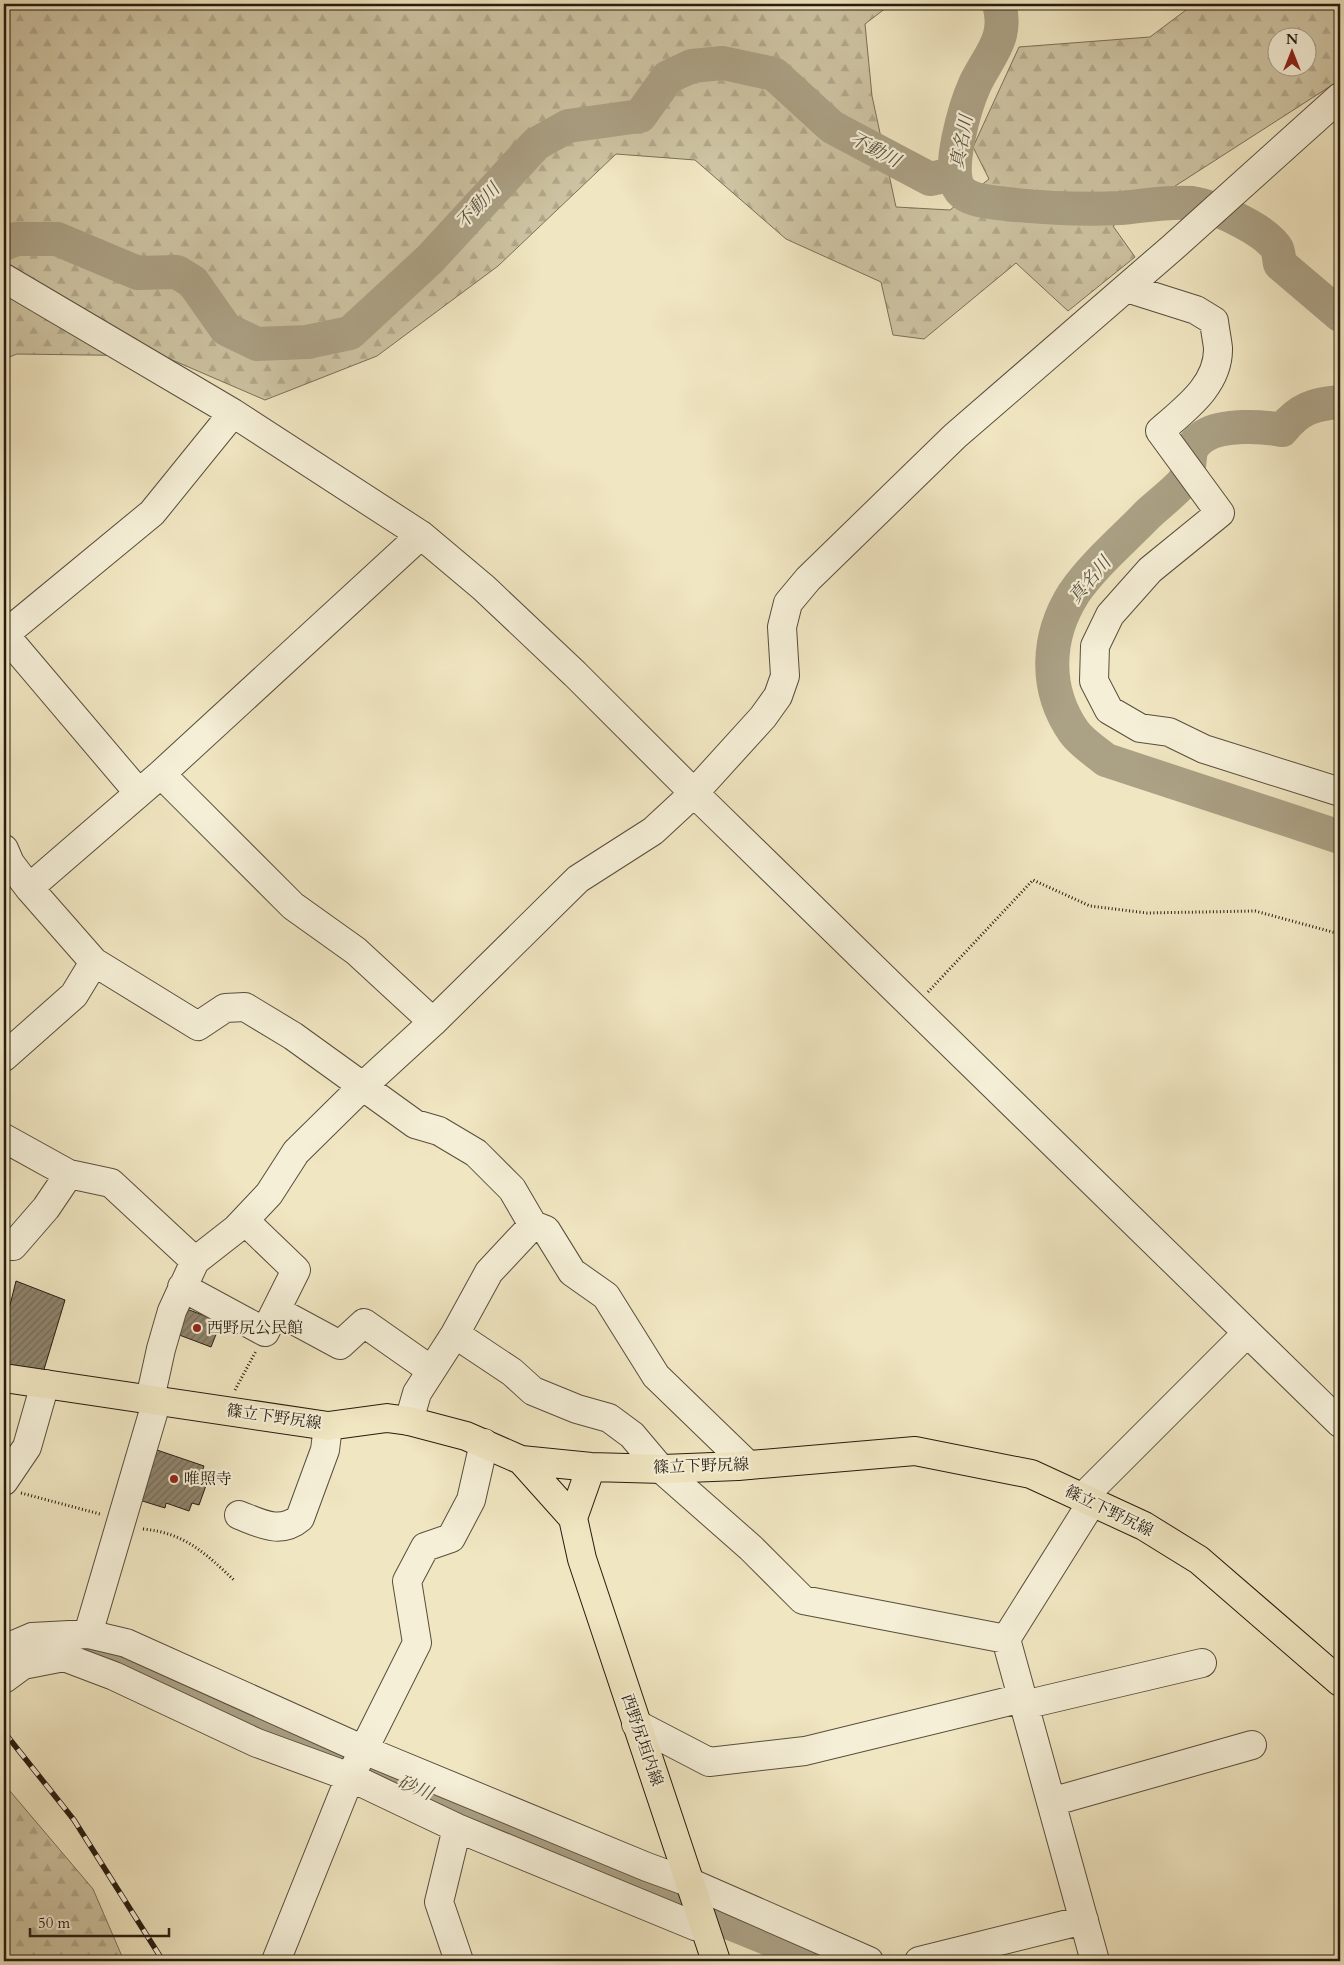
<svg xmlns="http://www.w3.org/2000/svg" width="1344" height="1965" font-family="Cardo,'Noto Serif JP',serif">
	<defs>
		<pattern id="forest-firs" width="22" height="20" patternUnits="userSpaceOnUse" patternTransform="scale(1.25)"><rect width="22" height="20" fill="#cec4a3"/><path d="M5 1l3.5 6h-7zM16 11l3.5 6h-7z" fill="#b1a88b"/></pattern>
		<pattern id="building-hatch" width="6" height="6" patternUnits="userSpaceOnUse" patternTransform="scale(1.25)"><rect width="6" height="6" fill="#8f856d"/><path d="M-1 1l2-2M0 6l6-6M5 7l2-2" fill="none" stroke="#756c58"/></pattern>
	</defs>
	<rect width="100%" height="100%" fill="#f0e6c1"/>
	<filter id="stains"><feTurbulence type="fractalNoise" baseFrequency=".004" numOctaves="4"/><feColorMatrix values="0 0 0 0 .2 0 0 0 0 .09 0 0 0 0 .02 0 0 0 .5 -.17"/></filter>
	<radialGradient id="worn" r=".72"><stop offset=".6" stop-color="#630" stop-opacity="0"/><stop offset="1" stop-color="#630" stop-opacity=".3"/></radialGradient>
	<path fill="url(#forest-firs)" stroke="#7a705a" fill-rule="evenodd" d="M4,4H891L865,24L872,96L896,207L950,210L989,179L973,147L1019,47L1150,37L1194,4H1340V80L1113,226L1135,257L1068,311L1016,263L924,339L893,335L881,282L786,239L695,160L616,154L498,266L377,356L265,400L163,356L17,354L4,359ZM1276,38H1306V68H1276Z
		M4,1784L93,1889L124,1961H4Z"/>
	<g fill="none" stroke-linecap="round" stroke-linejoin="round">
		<path stroke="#aba185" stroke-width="34" d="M999,4C1009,38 989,55 975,84C966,104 945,172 960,190C970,202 993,202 1006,204C1045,208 1082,210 1120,208C1143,206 1169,201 1192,203C1213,206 1267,230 1277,249C1279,253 1279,260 1280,264L1340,315
			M4,244L16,239H57L138,273L177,272L193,282L226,329L257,344L307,342L350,333L430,259L536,144L568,126L640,116L668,77L692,66L723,63L774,74L832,127L930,179L954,174
			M1340,402C1313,404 1299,409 1282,430C1262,426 1222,424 1204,436C1182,450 1195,462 1185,479C1180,488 1156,506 1147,515C1123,540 1093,565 1074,593C1046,637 1044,689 1074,732C1082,743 1095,751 1106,760L1340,837
			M52,1644L64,1643L96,1650L676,1901L823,1961"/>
	</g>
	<path fill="url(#building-hatch)" stroke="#261c11" d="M16,1281L65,1300L42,1376L4,1370V1329Z
		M184,1308L221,1322L211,1347L174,1333Z
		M154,1449L204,1466L200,1477L208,1480L199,1505L192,1503L189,1511L166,1503L165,1508L136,1499Z"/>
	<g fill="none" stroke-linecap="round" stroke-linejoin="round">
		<g stroke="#584e3d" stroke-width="30">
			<path id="minor" d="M4,278L233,413L421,535L484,588L575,674L694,793L1340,1423
				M1130,285L1136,291L1196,310L1214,321C1215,330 1217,339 1218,348C1219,385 1185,409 1160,431L1220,513L1150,570L1110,615L1095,646L1094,681L1109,710L1140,728L1169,732L1204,749L1340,792
				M4,634L138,792
				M4,635L152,513L233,413
				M161,774L293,906L356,951L433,1022
				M4,849L10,863L29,888L94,962L198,1026L225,1008L245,1007L293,1036L415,1124L439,1131L476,1153L512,1189L533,1225L489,1272L455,1334L512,1372L533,1391L577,1409L609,1418L632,1435L659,1467L751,1548L803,1600L1006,1639
				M29,888L161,774L421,535
				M4,1057L74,995L94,962
				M4,1138L69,1174L111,1183L195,1261
				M533,1225L546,1230L572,1272L606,1296L656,1376L748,1465
				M4,1245L13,1246L46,1208L69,1174
				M182,1287L265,1332L296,1270L245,1221
				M277,1311L340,1345L364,1323L431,1370
				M150,1399L161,1349L172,1311L195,1261L236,1229L269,1194L296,1152L362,1087L433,1022L578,879L653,831L694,793L763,717L778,696L785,676L782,627L788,603L808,579L955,436L1172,248L1340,97
				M409,1421L417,1393L455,1334
				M4,1481L27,1447L45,1384
				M1082,1498L1247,1333
				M1092,1502L1006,1639L1095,1961
				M239,1515C260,1523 280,1535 300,1518L325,1450L328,1426
				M88,1634L126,1643L364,1750L647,1867L691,1883L869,1961
				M4,1649L32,1637L88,1634L157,1400
				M4,1679L23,1665L64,1657L114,1676L257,1743L350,1777L417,1643L407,1581L425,1547L451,1538L471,1500L484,1443
				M1024,1705L1202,1663
				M636,1724L709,1762L805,1751L1022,1698
				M1051,1802L1252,1745
				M457,1828L439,1902L459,1961
				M276,1961L350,1777L457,1828L695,1926L704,1928
				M919,1961L1084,1920"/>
		</g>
		<g stroke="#261c11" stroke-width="30">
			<path id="major" d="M4,1378L328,1426L387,1418L409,1421L466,1436L521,1460L591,1467L663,1469L738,1466L915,1451L1031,1474L1144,1526L1199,1560L1340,1682
				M521,1460L573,1518L582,1559L716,1961
				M573,1518L591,1467"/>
		</g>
		<path stroke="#261c11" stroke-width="3" stroke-dasharray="1 2.5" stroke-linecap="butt" d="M928,992L1033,880L1090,906L1147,913L1255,911L1340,934
			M235,1390L256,1351
			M4,1415L8,1399
			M21,1493L100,1514
			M143,1529C185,1533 205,1553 235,1581"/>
		<use href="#minor" stroke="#f5efd7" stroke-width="28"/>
		<use href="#major" stroke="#f0e6c1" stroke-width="28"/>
		<g stroke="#261c11" stroke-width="5.5">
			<path id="rail" d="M4,1732L74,1820L163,1961"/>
		</g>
		<use href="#rail" stroke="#f5efd7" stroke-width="4" stroke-dasharray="11" stroke-linecap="butt"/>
	</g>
	<g fill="#8f2418" stroke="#f5efd7" stroke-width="2">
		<circle cx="197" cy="1328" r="5"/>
		<circle cx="174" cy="1479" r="5"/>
	</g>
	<g text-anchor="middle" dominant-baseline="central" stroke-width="4.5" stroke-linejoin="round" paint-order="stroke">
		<g font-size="16" fill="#261c11" stroke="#f5efd7" text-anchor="start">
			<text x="207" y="1328">西野尻公民館</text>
			<text x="184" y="1479">唯照寺</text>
		</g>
		<g font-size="16" fill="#261c11" stroke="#f5efd7">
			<text transform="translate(274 1417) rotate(8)">篠立下野尻線</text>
			<text transform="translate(701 1466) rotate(-2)">篠立下野尻線</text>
			<text transform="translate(1109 1511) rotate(26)">篠立下野尻線</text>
			<text transform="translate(642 1740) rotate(71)">西野尻垣内線</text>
		</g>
		<g font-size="18" font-style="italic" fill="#5b513f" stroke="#f5efd7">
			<text transform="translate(962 142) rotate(-79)">真名川</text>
			<text transform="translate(875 150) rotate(28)">不動川</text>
			<text transform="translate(478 206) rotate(-47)">不動川</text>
			<text transform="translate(1090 580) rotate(-50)">真名川</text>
			<text transform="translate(415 1788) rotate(23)">砂川</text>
		</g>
	</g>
	<rect width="1344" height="1965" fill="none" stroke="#f0e6c1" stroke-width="20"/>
	<rect x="5" y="5" width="1334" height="1955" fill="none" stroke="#261c11" stroke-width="2.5"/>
	<rect x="10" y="10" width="1324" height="1945" fill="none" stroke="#261c11"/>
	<g transform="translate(1292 52)"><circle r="24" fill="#f5efd7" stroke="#a29b88"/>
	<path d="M0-4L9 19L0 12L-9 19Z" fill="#8f2418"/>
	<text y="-8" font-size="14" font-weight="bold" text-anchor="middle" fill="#261c11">N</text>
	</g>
	<path d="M30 1928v8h139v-8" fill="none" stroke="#261c11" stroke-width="2.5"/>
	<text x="38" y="1928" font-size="15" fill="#261c11" stroke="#f5efd7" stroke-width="4" paint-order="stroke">50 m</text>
	<rect width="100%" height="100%" filter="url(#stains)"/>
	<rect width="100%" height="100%" fill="url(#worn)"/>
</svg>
